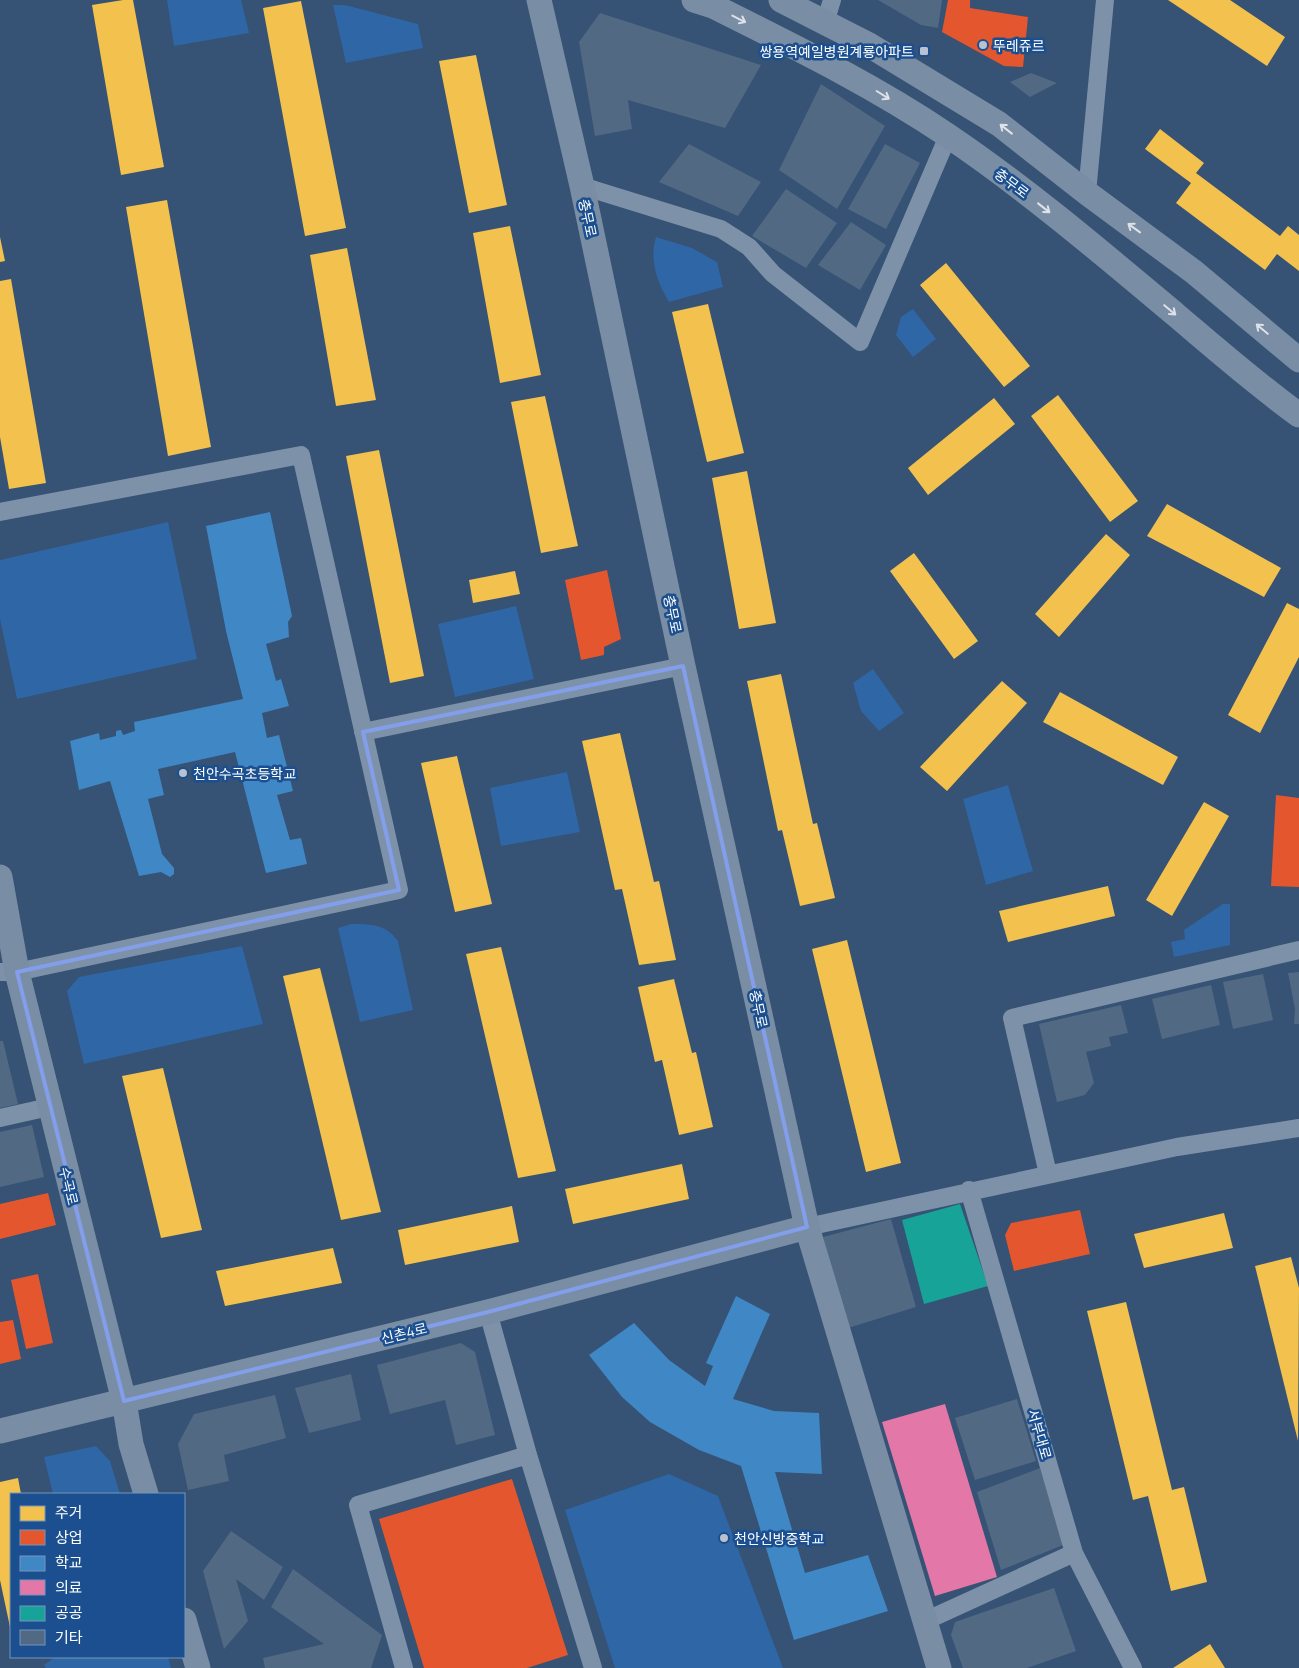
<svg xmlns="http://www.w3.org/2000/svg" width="1299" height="1668" font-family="Manrope,'Noto Sans KR',sans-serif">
	<rect width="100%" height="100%" fill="#365274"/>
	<path fill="#2f66a5" d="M167,0H241L249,33L174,46Z
		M333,5H345L418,24L423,48L346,63Z
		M656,237L692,248L717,262L723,287L669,302C657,282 649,260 656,237Z
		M913,309L936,339L913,357L896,335L901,317Z
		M168,522L197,659L17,699L0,619V560Z
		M516,606L534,679L455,697L438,624Z
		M873,669L904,713L879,731L861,711L853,683Z
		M567,772L580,832L501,846L490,788Z
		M1008,785L1033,871L986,885L963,799Z
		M1223,904H1230V945L1174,957L1171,942L1185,939L1184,930Z
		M351,924C371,924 386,924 398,941L413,1010L360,1022L338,928Z
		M242,946L263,1024L84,1064L67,991L79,977Z
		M96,1446L110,1461L120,1494H53L44,1457Z
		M669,1474L718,1496L783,1668H615L565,1510Z
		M55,1657H168L171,1668H46L44,1665Z"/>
	<path fill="#f2c14e" d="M123,0H133L164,167L121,175L92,5Z
		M1168,0H1230L1285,37L1267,66Z
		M301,1L346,228L305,236L263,8Z
		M476,55L507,205L469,213L439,61Z
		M1160,129L1204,163L1196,173L1280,236L1288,226L1299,235V271L1277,254L1265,270L1176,203L1191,183L1145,149Z
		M167,200L211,447L168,456L126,207Z
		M510,226L541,375L500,383L473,233Z
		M0,237L5,261L0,262Z
		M347,248L376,400L336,406L310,255Z
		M946,263L1030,366L1004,387L920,285Z
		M11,279L46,483L9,489L0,437V281Z
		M708,304L744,453L707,462L672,312Z
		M1058,395L1138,501L1110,522L1031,416Z
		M545,396L578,546L541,553L511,402Z
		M994,398L1015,424L928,495L908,468Z
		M379,450L424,676L390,683L346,456Z
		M747,471L776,623L739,629L712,478Z
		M1167,504L1281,568L1264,597L1147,536Z
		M1106,534L1130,555L1059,637L1035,614Z
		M914,553L978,641L954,659L890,571Z
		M515,571L520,594L473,603L469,580Z
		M1287,603L1299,609V657L1260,733L1228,715Z
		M781,674L813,824L817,823L835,898L800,906L782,830L778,831L747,681Z
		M1002,681L1027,703L947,791L920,767Z
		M1060,692L1178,757L1163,785L1043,722Z
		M620,733L654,882L659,881L676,960L639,965L622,889L615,890L582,741Z
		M457,756L492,904L455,912L421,763Z
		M1204,802L1229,816L1172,916L1146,900Z
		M1108,886L1115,916L1008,942L999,911Z
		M847,940L901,1163L866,1172L812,949Z
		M501,947L556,1171L518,1178L466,954Z
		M320,968L381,1212L341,1220L283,976Z
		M674,979L692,1053L696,1052L713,1127L679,1135L662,1060L655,1062L638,987Z
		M163,1068L202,1230L161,1238L122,1076Z
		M682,1164L689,1199L573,1224L565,1189Z
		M512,1206L519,1242L405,1265L398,1230Z
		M1224,1213L1233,1248L1144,1268L1134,1234Z
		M333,1248L342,1283L225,1306L216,1271Z
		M1291,1257L1299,1288L1298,1441L1255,1266Z
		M1126,1302L1172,1490L1184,1487L1207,1582L1171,1591L1148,1496L1133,1500L1087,1311Z
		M18,1478L21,1494H11L10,1627L0,1580V1482Z
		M1210,1644L1225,1668H1173Z"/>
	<path fill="#e4572e" d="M948,0H970V8L1028,17L1023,67L1004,66L942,32Z
		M607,570L621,639L604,647V655L581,660L565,580Z
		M1276,795L1299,798V887L1271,886Z
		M48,1193L56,1225L0,1239V1204Z
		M1080,1210L1090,1254L1014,1271L1005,1235L1011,1223Z
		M38,1274L53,1343L26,1349L11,1280Z
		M13,1320L21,1359L0,1364V1322Z
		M512,1479L568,1655L527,1668H424L379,1519Z"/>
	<path fill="#3f88c5" d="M270,512L292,616L288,622L289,637L266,644L276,681L281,679L289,706L262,713L267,738L279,735L293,791L277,795L290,840L301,838L307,864L266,873L235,752L158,769L164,795L148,799L162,854L174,868V874L170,877L161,872L139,876L110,781L79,790L70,741L99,733L100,740L116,736V731L121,730L123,735L135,731L134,722L243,699L226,631L206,526Z
		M736,1296L770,1314L733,1399L774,1411L819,1413L822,1474L775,1472L805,1573L868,1555L888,1611L794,1640L741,1466L699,1450L650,1422L622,1397L589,1355L634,1323L669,1360L705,1386L713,1366L706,1363Z"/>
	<path fill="#e377a8" d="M945,1404L997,1577L935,1596L882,1422Z"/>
	<path fill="#17a398" d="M960,1204L988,1286L924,1304L902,1220Z"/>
	<path fill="#526984" d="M878,0H942L938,28L921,25Z
		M600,13L761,65L725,128L628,100L632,129L595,136L579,42Z
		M1031,73L1057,83L1030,97L1010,82Z
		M821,84L885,126L837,209L779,170Z
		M689,144L761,182L738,216L659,182Z
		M885,144L920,163L886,229L848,209Z
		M786,189L837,223L806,268L752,236Z
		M851,222L886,245L860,290L818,265Z
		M1299,972V1024H1294L1295,1009L1288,973Z
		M1263,974L1273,1020L1233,1029L1223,982Z
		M1211,985L1220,1025L1162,1039L1152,999Z
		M1121,1005L1128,1033L1109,1037L1111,1046L1086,1052L1094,1083L1085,1095L1057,1102L1039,1024Z
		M0,1041H3L18,1104L0,1108Z
		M32,1125L44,1177L0,1187V1132Z
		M891,1219L916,1307L848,1328L823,1237Z
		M461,1343L475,1352L495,1435L456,1445L445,1400L390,1414L377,1365Z
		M351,1374L361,1420L309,1433L295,1388Z
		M275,1395L286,1438L224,1455L229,1481L188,1490L178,1444L194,1414Z
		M1017,1399L1036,1461L975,1480L955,1418Z
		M1040,1468L1063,1545L1001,1570L977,1492Z
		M231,1531L283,1567L264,1600L236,1579L248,1621L224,1649L203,1571Z
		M293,1569L382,1635L371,1668H265L263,1658L324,1644L271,1607Z
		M1054,1588L1076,1651L1027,1668H963L951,1635L955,1622Z"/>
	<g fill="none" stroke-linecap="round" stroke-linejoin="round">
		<path stroke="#7d92a8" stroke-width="18" d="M825,23L832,0
			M582,186L721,229L749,247L773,274L860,342L948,136
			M1087,193L1105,0
			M0,512L301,455L399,890L17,972H0
			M363,732L683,666
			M0,1118L49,1107
			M1048,1174L1012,1018L1299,950
			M969,1190L1074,1553L1133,1668
			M807,1227L1177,1147L1299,1128
			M488,1312L528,1455L593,1668
			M923,1622L1074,1553
			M404,1668L358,1505L528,1455"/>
		<path stroke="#798da4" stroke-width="25" d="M539,0L582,186L683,666L807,1227L939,1668
			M694,0L713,6C793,46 873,85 947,135C1027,189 1102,253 1176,315C1216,349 1256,384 1299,415
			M781,0L869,45L999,124L1087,193L1194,272L1299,360
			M0,877L17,972L124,1401L131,1444L146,1494
			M0,1431L488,1312L807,1227
			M184,1620L198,1668"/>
	</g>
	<defs><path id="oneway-shaft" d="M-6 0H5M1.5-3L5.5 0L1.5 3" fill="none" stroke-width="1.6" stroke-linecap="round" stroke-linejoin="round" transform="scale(1.25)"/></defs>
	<g stroke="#dee2e8">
		<use href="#oneway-shaft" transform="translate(739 19) rotate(27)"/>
		<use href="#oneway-shaft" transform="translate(883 95) rotate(32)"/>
		<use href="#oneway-shaft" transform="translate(1006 129) rotate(-142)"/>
		<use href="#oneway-shaft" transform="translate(1044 208) rotate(38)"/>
		<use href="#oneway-shaft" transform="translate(1134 228) rotate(-144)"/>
		<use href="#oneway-shaft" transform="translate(1170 310) rotate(40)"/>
		<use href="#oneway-shaft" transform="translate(1262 329) rotate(-140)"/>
	</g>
	<path fill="none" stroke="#839eea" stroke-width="4" stroke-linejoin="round" d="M683,666L807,1227L488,1312L124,1401L17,972L399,890L363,732Z"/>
	<g fill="#b9c2ce" stroke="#1b4f8f" stroke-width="2">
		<circle cx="983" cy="45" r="5"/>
		<rect x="919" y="46" width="10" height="10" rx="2.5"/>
		<circle cx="183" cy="773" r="5"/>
		<circle cx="724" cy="1538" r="5"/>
	</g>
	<g text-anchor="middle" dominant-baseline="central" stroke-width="5" stroke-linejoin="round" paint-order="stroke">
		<g font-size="14" fill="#fff" stroke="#1b4f8f" text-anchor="start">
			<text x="993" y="45">뚜레쥬르</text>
			<text x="914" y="51" text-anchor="end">쌍용역예일병원계룡아파트</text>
			<text x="193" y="773">천안수곡초등학교</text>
			<text x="734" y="1538">천안신방중학교</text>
		</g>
		<g font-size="14" fill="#fff" stroke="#1b4f8f">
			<text transform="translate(1012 183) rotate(37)">충무로</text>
			<text transform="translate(588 218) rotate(78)">충무로</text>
			<text transform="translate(673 614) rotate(78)">충무로</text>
			<text transform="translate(759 1009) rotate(78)">충무로</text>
			<text transform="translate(69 1186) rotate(76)">수곡로</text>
			<text transform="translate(404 1333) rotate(-14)">신촌4로</text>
			<text transform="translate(1040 1434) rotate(74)">서부대로</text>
		</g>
	</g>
	<rect x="10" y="1493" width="175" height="165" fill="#1b4f8f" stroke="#7695bc"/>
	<rect x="20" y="1506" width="25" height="15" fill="#f2c14e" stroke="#7695bc"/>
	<text x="55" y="1518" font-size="15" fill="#ffffff">주거</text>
	<rect x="20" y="1530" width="25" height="15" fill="#e4572e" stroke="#7695bc"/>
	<text x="55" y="1543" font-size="15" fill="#ffffff">상업</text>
	<rect x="20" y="1556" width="25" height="15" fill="#3f88c5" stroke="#7695bc"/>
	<text x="55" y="1568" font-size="15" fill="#ffffff">학교</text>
	<rect x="20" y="1580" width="25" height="15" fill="#e377a8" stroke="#7695bc"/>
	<text x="55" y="1593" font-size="15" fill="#ffffff">의료</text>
	<rect x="20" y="1606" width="25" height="15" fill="#17a398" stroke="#7695bc"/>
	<text x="55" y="1618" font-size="15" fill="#ffffff">공공</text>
	<rect x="20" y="1630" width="25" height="15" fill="#526984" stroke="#7695bc"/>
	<text x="55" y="1643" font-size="15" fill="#ffffff">기타</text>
</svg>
